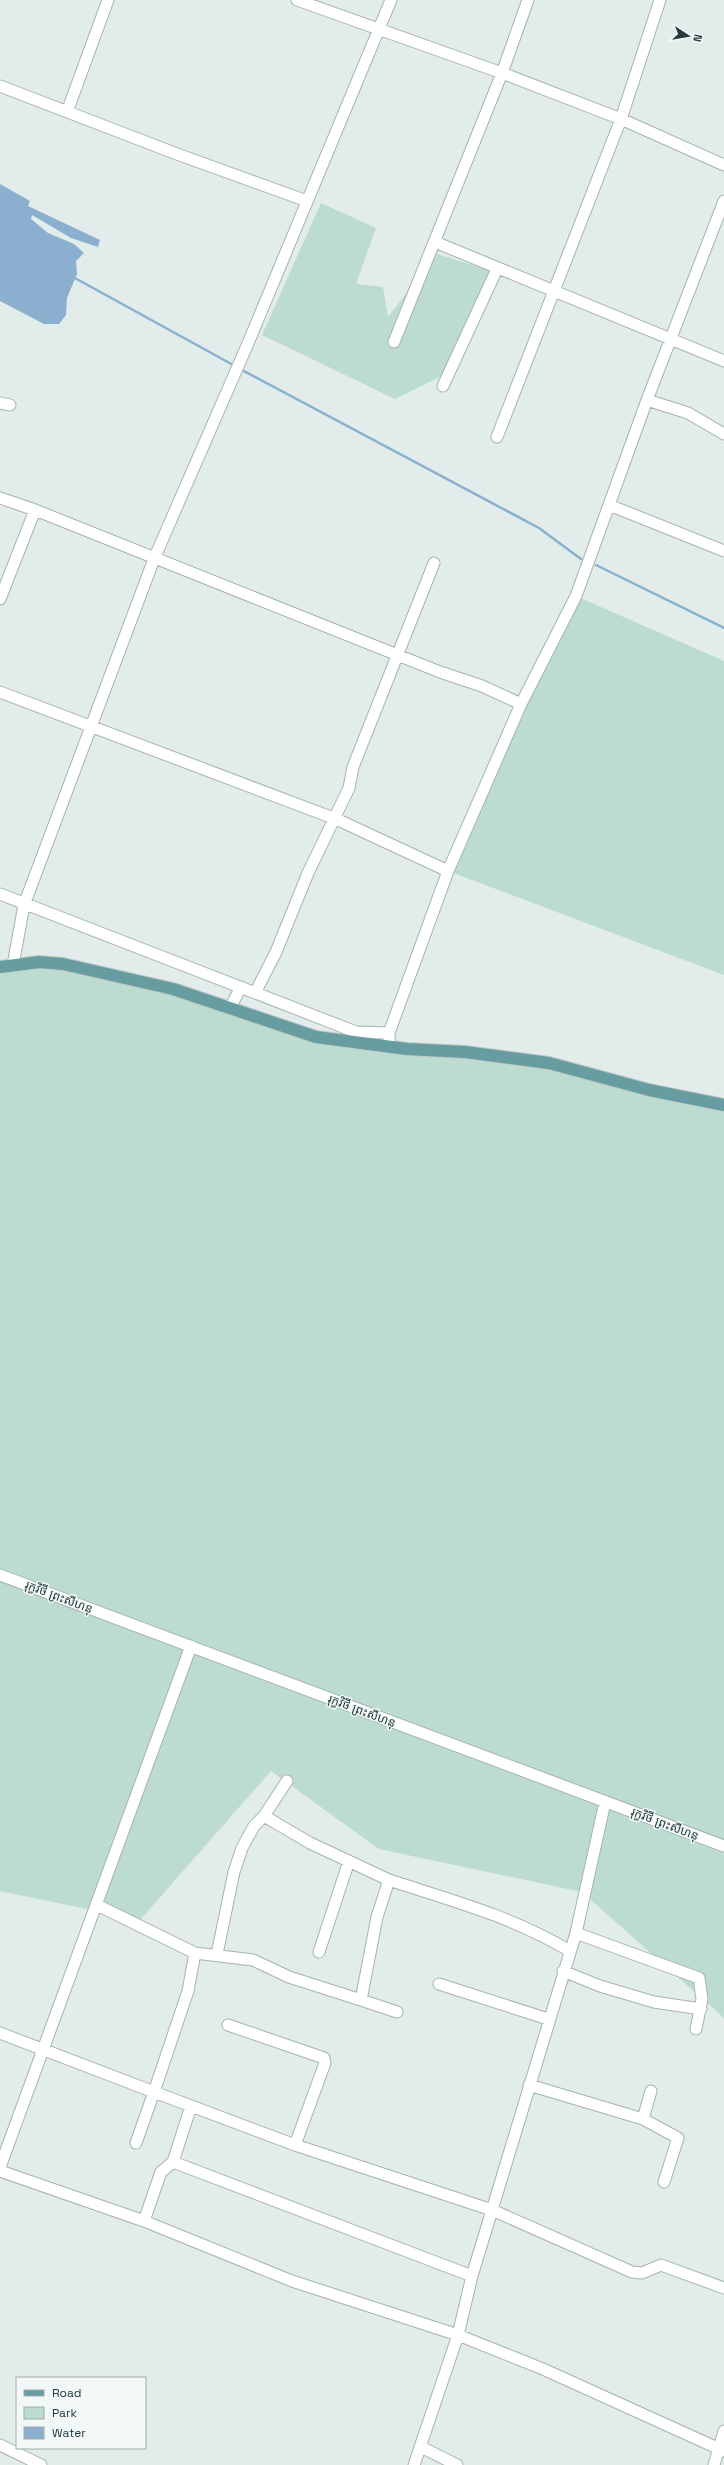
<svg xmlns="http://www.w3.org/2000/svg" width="724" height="2465" font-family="'Space Grotesk','Noto Sans Khmer',sans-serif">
	<rect width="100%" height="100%" fill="#e2ecea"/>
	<path fill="#bbdcce" d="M321,203L376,228L356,284L383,287L388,317L437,254L492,271L445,374L395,399L262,335Z
		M576,596L724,661V975L448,871Z
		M39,962L173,989L316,1037L549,1063L724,1105V2018L582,1892L379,1849L271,1771L140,1920L0,1891V967Z"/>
	<path fill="#8bb0cf" d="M0,184L30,201L28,206L100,240L98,247L71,238L32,215L31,219L48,233L74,244L84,253L76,261L77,274L67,298L66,315L59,324H44L0,301Z"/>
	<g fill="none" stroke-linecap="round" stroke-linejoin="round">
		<path stroke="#8bb0cf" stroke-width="2.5" d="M73,277L235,366
			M240,369L539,528L581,559
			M596,565L724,628"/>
		<g stroke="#a5b3b2" stroke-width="13">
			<path id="minor" d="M297,0L502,73L621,119L724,165
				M0,86L177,154L307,201
				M67,112L108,0
				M435,242L724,361
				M394,342L502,73L528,0
				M443,386L497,269
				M647,400L688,413L724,434
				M0,403L10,405
				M497,437L621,119L660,0
				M0,498L35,510L440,672L482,686L521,704
				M609,505L724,551
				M0,599L35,510
				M0,692L336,819L448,871
				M0,894L356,1032L389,1033
				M13,965L24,905L154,559L249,341L391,0
				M255,993L276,952L308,873L349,788L353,767L434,563
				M230,1008L241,987
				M389,1047V1033L448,871L521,704L576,596L647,400L724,201
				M0,1575L724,1846
				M264,1816L310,1843L389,1880
				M97,1905L195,1953L188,1991L154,2092L295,2145L492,2210L632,2272L642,2273L661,2265L724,2288
				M576,1933L699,1978L702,1999L696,2029
				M319,1952L349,1861
				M195,1953L253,1960L289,1977L361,2000L377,1917L389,1880C453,1901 511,1916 570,1951
				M217,1954L234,1872L242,1848L254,1826L264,1816L287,1781
				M563,1971L600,1986L654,2002L701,2009
				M439,1984L548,2019
				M361,2000L397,2012
				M228,2025L324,2058L325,2063L295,2145
				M0,2033L154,2092L136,2143
				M529,2085L643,2119L651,2091
				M643,2119L678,2138L664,2182
				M173,2162L472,2276
				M0,2167L191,1646
				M0,2171L144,2221L292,2281L458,2335L543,2369L724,2451
				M144,2221L161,2172L173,2162L191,2106
				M0,2445L41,2465
				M421,2447L457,2465
				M414,2465L458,2335L472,2276L576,1933L605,1802
				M714,2465L724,2431"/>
		</g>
		<g stroke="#c1c8c8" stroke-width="14">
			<path id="major" d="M0,967L39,962L63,964L173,989L316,1037L407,1049L465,1052L549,1063L649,1090L724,1105"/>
		</g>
		<use href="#minor" stroke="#fff" stroke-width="11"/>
		<use href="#major" stroke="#679da0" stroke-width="12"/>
	</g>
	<g text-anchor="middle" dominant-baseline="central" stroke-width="3" stroke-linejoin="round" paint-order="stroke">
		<g font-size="12" fill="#223b3c" stroke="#f2f8f7">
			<text transform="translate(59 1597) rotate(21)">រុក្ខវិថី ព្រះសីហនុ</text>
			<text transform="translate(362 1711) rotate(21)">រុក្ខវិថី ព្រះសីហនុ</text>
			<text transform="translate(665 1824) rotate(21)">រុក្ខវិថី ព្រះសីហនុ</text>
		</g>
	</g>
	<rect x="16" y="2377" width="130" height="72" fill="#f2f8f7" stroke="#9facac"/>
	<rect x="24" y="2390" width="20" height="6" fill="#679da0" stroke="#9facac"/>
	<text x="52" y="2397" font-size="12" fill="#223b3c">Road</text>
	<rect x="24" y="2407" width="20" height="12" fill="#bbdcce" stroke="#9facac"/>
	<text x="52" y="2417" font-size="12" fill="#223b3c">Park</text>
	<rect x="24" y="2427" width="20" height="12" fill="#8bb0cf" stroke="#9facac"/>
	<text x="52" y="2437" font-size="12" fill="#223b3c">Water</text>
	<g transform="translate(688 36) rotate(102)" stroke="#f2f8f7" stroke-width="3" paint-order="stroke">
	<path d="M0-3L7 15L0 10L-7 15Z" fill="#223b3c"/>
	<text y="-6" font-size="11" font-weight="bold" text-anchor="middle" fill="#223b3c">N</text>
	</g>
</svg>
